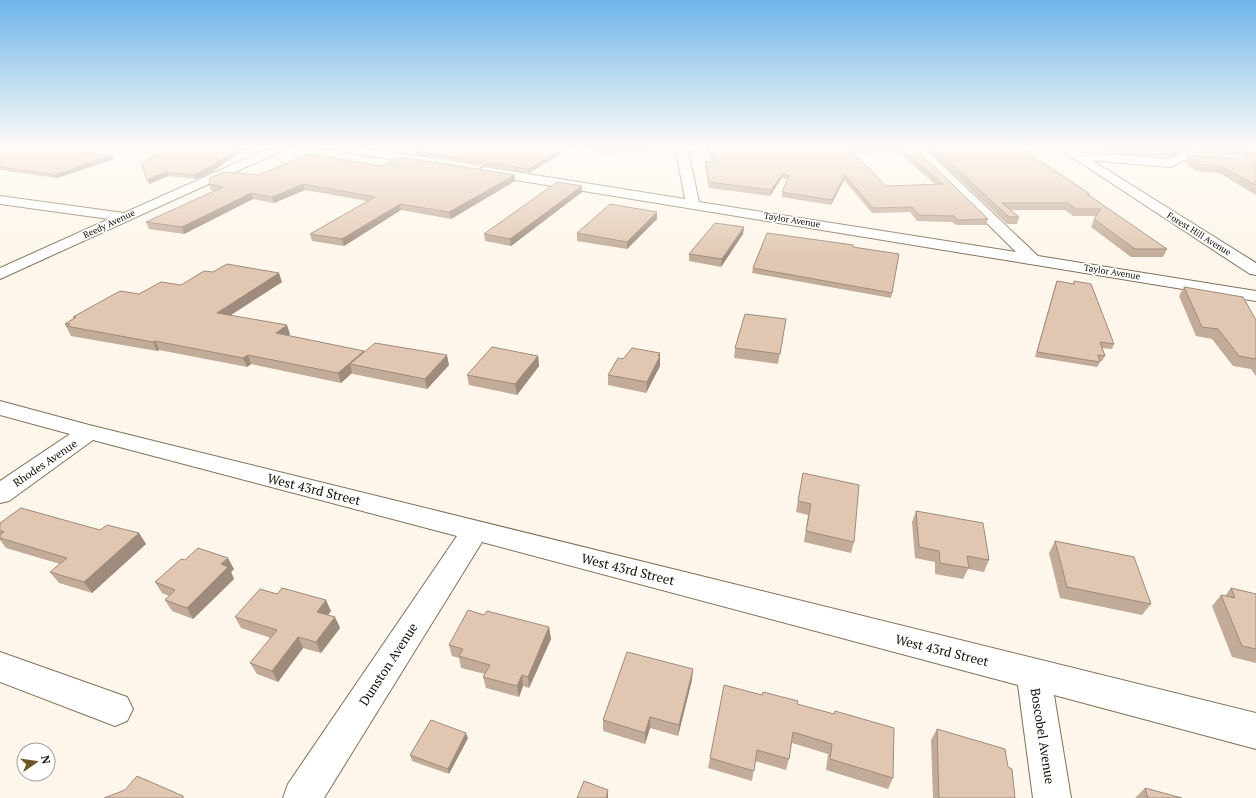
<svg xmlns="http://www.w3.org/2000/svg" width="1256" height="798" font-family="'PT Serif',serif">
	<rect width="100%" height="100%" fill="#fef6eb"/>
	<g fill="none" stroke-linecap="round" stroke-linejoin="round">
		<g stroke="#827159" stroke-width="2">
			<path id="minor" d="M274,146H290L288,148L0,279V268L109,219L0,204V196L124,213Z
				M322,146H350L429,158L433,159L435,162L433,165L429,166L328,149L324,148Z
				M675,146H687L699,202L1016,252L909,146H922L1038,256L1256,291V301L485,175L481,174L479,171L481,168L485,167L685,199Z
				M1077,152L1169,159L1182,152L1217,154L1221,155L1223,158L1221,161L1217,162L1184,160L1171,167L1073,159L1071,156L1073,153Z
				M0,401L89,425L1256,713V749L1054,695L1071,798H1033L1018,685L482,542L324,798H283L288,784L457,536L93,440L9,501L0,503V481L70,434L0,415Z
				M0,652L127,697L133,709L127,721L115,726L0,682Z"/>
		</g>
		<g stroke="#827159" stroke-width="2">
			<path id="major" d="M1055,146H1069L1256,263V275L1250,274Z"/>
		</g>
		<use href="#minor" fill="#fff" fill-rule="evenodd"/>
		<use href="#major" fill="#fff" fill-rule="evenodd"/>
	</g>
	<path fill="#c2ab98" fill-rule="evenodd" d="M0,146L114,159L57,178L0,170Z
		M172,146L244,149L212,172L196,179L168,176L149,184Z
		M574,146L529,173L416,155L415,151Z
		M584,146H654V153L596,154Z
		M705,146H913L988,219L986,225H956L952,222L917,221L910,212L872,213L844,180L831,205L782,197V192L787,180L782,178L770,196L709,188L705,166V161L713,162ZM900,153L936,185L886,186L855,154Z
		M924,146H1018L1090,194L1089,195L1167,249L1163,257H1131L1091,227L1094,219L1096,216H1073L1065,210H1010L1019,217L1017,224H1007Z
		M1100,146H1256V195L1219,173L1195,171L1185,162L1188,155L1244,159L1246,158L1244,156L1182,150L1170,157L1105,152Z
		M382,166L515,181L451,219L401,210L344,246L312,241L310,234L367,201L305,190L274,203L253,199L184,234L149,229L146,222L215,191L211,190L209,184L258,175Z
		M582,186V192L511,246L485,241L484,234Z
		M657,219L627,249L577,241V233Z
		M744,227L743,234L721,267L689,261V254Z
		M753,268L892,293L891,298L752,273Z
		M1057,281L1073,284L1074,281L1114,344L1112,349L1102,348L1105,356L1102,361H1099L1100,362L1097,367L1035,357L1055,286Z
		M282,282L231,315L290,334L288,336L364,351H365L449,365L427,389L353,374L352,373L341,383L251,364L247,367L159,350L157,351L71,336L65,324L74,318L73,317L139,294L181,285Z
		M1184,287L1256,320V376L1251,369L1233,366L1212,339L1196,336L1179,296Z
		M786,319L778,364L734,358L735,348Z
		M660,353V366L646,393L608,385V375L623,359Z
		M538,356L539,366L517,395L469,385L467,375Z
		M801,484L854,542L851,553L804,542L808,515L796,512Z
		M916,511L989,560L984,572L968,569L963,579L935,574V562L915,558L912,522Z
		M0,523L100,530L139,533L146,544L92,593L59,583L50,572L60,564L6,548L0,540Z
		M1055,541L1151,604L1142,615L1060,598L1049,553Z
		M185,560L234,569L231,572L234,579L193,619L172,611L165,600L169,596L162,593L155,582Z
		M1231,588L1256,594V663L1232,657L1212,606L1221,595L1225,596Z
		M331,611L328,615L335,617L340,628L321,653L303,648L278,682L257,674L250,663L271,638L241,628L235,617Z
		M484,615L549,627L551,639L529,688L523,686L519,697L486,688L483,677L485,674L461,668L459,658L452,656L449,645Z
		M692,680L678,736L650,728L645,744L603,731V720Z
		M797,704L834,714L835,711L893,778L888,789L826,770L828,754L792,743L789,759L786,770L755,761L752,781L708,768L710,758Z
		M937,729L1008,767L1015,798H933L931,740Z
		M468,738L449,774L412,761L410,755Z
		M1145,788L1182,798H1135Z"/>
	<path fill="#9e8b7c" d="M241,146H243L244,149L212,172L196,179L194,175Z
		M567,146H574L529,173L528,169Z
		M1181,146H1184L1182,150L1170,157L1173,150Z
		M112,155L114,159L57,178L55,175Z
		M166,172L168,176L149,184L147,180Z
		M783,173L782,178L770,196L771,190Z
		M515,175V181L451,219L449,212Z
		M845,175L844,180L831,205L832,200Z
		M303,184L305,190L274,203L272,197Z
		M582,186V192L511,246L510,239Z
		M251,193L253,199L184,234L182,227Z
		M400,204L401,210L344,246L342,239Z
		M657,212V219L627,249V242Z
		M744,227L743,234L721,267L722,259Z
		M279,273L282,282L220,322L217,313Z
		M287,325L290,334L279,343L276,333Z
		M155,341L159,350L157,351L153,342Z
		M364,351L367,360L350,364L352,373L341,383L338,373Z
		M660,353V366L646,393L647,382Z
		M248,355L251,364L247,367L243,358Z
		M447,355L449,365L427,389L425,379Z
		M538,356L539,366L517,395L515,384Z
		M139,533L146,544L92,593L84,582Z
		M228,558L234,569L231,572L234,579L193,619L187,608L221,564Z
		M326,600L331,611L322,623L317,612Z
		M335,617L340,628L321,653L316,642Z
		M549,627L551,639L529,688L528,677Z
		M298,637L303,648L278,682L272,671Z
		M693,669L692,680L678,736L679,725Z
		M522,675L523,686L519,697L517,686Z
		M650,717V728L645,744V733Z
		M466,733L468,738L449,774L448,769Z
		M608,790V798H606Z"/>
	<path fill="#e1c7b1" stroke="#9e8b7c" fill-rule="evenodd" d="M0,146H26L112,155L55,175L0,167Z
		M172,146H241L210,167L194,175L166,172L147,180L141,163Z
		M424,146H567L528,169L415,151Z
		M591,146H654V148L596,150Z
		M708,146H913L988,219L957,220L954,216L919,215L912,207L873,208L845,175L832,200L782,192L789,176L783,173L771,190L709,182L705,161L716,163ZM850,149H901L943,184L886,186Z
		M932,146H1018L1090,194H1087L1167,249H1135L1094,219L1101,209H1076L1068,203H1002L1019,217H1009Z
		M1112,146H1181L1173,150Z
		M1211,146H1256V185L1222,167L1198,164L1188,155L1244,159L1248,158L1251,154L1248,149Z
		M309,154L382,166L400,157L515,175L449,212L400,204L342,239L310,234L375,197L303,184L272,197L251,193L182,227L146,222L223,187L209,184L210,178L224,172L258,175Z
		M557,182L582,186L510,239L484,234Z
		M610,204L657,212L627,242L577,233Z
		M715,223L744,227L722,259L689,254Z
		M767,233L853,245V247L899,254L892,293L753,268Z
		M227,264L279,273L217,313L287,325L276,333L364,351L338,373L248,355L243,358L155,341L153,342L66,326L70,324H65L76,317H73L120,291L139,294L161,282L181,285L204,271L213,272Z
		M1057,281L1074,284V281L1091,284L1114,344L1100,342L1105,356L1098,355L1100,362L1037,352Z
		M1184,287L1243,297L1256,320V359L1239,356L1218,329L1202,327Z
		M745,314L786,319L780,354L735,348Z
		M375,343L447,355L425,379L350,364Z
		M492,347L538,356L515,384L467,375Z
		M632,348L660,353L658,356H660L647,382L608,375L618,358L623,359Z
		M803,473L859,485L854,542L806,531L811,504L798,501Z
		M21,508L100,530L107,525L139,533L84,582L50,572L67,558L0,538V535L4,532L0,531V523Z
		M916,511L983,523L989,560L967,556L969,568L940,563L939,551L919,547Z
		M1055,541L1134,557L1151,604L1067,587Z
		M198,548L228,558L221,564L228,567L187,608L165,600L175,590L155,582L181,559L185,560Z
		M282,588L326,600L317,612L335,617L316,642L298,637L272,671L250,663L277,630L235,617L260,589L277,594Z
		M1231,588L1256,594V649L1242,646L1221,595L1235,598Z
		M468,610L484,615L487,611L549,627L528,677L522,675L517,686L483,677L490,665L459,656L463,649L449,645Z
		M627,652L693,669L679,725L650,717L645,733L603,720Z
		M724,685L762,695L763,692L798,701L797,704L834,714L835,711L894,728L893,778L830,759L832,744L793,732L789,759L757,750L754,771L710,758Z
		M431,720L466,733L448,769L410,755Z
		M937,729L1005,749L1008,767L1012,769L1015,798H939Z
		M137,776L183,796V798H104L125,790Z
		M584,781L608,790L606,798H577Z
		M1145,788L1182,798H1148Z"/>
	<linearGradient id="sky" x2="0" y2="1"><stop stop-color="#6eb5eb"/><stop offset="0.57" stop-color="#fffbf6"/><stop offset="1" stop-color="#fffbf6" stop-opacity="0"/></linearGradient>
	<rect width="1256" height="258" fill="url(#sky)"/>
	<g text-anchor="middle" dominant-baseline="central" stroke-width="3.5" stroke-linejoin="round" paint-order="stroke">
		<g font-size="9" fill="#140e05" stroke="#fff">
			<text transform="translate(792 220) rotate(9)">Taylor Avenue</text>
			<text transform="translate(109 224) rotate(-25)">Reedy Avenue</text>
			<text transform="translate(1199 234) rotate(32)">Forest Hill Avenue</text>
			<text transform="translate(1112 272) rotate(9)">Taylor Avenue</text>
		</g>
		<g font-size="11" fill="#140e05" stroke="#fff">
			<text transform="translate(45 463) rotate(-34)">Rhodes Avenue</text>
		</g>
		<g font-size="13" fill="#140e05" stroke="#fff">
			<text transform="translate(314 489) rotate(14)">West 43rd Street</text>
			<text transform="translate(628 569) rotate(14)">West 43rd Street</text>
			<text transform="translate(942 650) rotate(14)">West 43rd Street</text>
			<text transform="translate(388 664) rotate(-57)">Dunston Avenue</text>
			<text transform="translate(1043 736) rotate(81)">Boscobel Avenue</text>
		</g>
	</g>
	<g transform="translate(36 762) rotate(77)"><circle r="19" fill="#ffffff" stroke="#a19f9b"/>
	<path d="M0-3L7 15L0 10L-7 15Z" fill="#6f5426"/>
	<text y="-6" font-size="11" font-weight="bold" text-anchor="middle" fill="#140e05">N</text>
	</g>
</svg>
